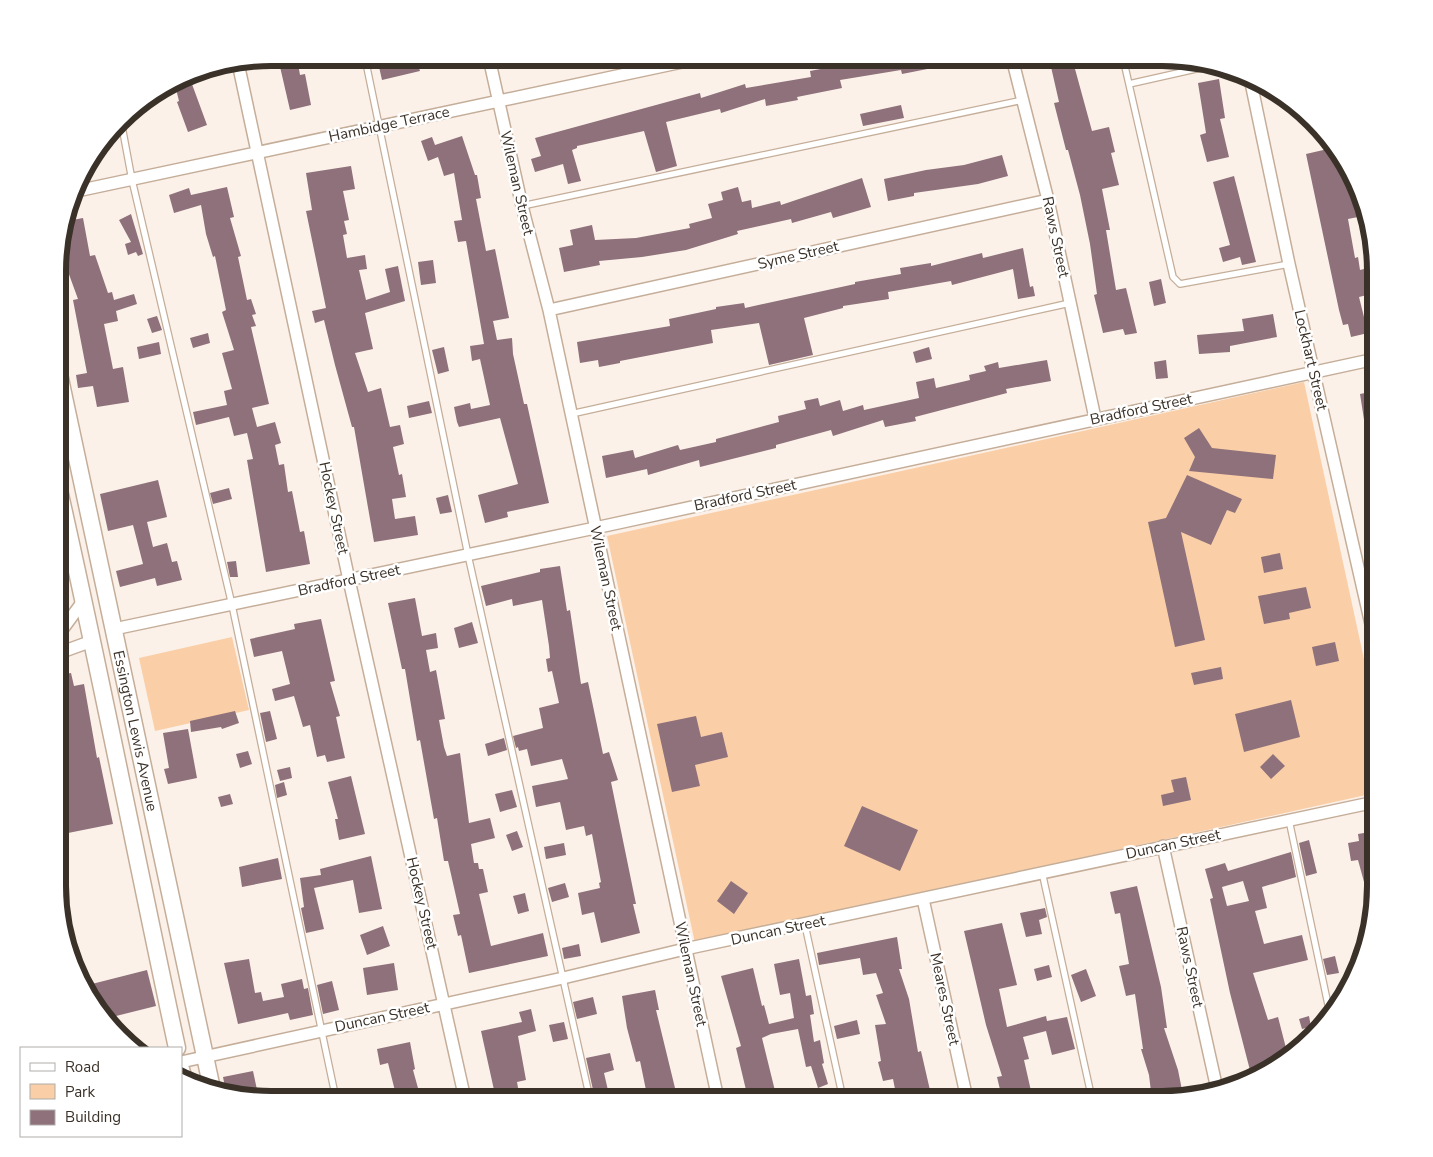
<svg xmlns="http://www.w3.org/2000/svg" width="1433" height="1157" font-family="'Nunito Sans',sans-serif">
	<rect width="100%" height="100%" fill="#fbf1e9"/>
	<path fill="#facfa7" d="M1304,382L1375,710V793L695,943L607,536Z
		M232,637L249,710L155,731L139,658Z"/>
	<path fill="#8e717b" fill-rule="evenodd" d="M278,58H297L300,75L305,74L311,105L290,110Z
		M377,58H443V61L419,68L420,71L382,80Z
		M861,58H957L958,63L902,74L901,70L840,80L842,88L797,97L798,100L766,106L765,99L721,113L720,109L666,122L677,166L656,172L644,131L577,146V148L572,150L581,181L568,184L563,164L535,172L531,159L541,156L535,138L700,93L701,98L745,84L746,88L811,77L810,71L852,63L851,59Z
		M1049,58H1072L1092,131L1109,127L1115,152L1111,153L1119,185L1102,189L1110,230H1106L1116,290L1126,288L1137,333L1125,335L1123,329L1103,333L1094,295L1097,294L1090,244L1080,195L1068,150H1066L1054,103L1059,102Z
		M189,76L207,125L188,132L177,102L179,101L175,85Z
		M1219,79L1225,118L1220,119L1229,157L1207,162L1200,135L1206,133L1198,83Z
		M901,105L904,118L863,126L860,114Z
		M462,136L475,175H477L481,198L476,199L486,251L495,249L509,318L493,321L497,340L512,338L513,354L524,404H527L549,503L507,512L508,517L485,523L478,495L518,484L500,418L459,427L457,422L454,407L470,403L471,409L490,405L480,359L472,361L470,346L484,344L466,241L458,242L454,221L462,220L454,173L444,176L438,157L428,161L421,141L432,137L435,145Z
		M1332,148L1345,165L1349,184H1352L1358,217L1348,219L1355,258L1358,257L1360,270L1368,268L1370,276L1375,275V293L1359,297L1368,333L1351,337L1348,324L1343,325L1339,310L1306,154Z
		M1002,155L1008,176L978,184L914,193V196L888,201L884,179L926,170L964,165Z
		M351,166L355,189L343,191L349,220L344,221L347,234L343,235L347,258L365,255L367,269L359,270L366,300L390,292L385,269L398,266L405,301L365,313L373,349L355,353L368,392L381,388L390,427L400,425L404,444L393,447L399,475L402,474L406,497L392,499L395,519L415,516L418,535L374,542L354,427H352L335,365L324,320L315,323L312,311L326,308L306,211L312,210L306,173Z
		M1234,176L1256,262L1242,265L1240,257L1223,262L1219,248L1230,245L1213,182Z
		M862,178L871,207L833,218L831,212L792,223L791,219L737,231L738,234L686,250L642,257L599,261L600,265L564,272L559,248L573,245L570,230L592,225L595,240L636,238L690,228L689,224L712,218L708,204L723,200L721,192L738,187L742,202L751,200L752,208L780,201L781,205Z
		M227,187L234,217L230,218L241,256L238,257L247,300L251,299L256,314L252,315L256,326L251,327L269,404L252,408L257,427L275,422L281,443L275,445L279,465L284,464L288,492L292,491L300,532L304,531L310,564L266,572L247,460L253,459L247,433L234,436L229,417L196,425L193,412L227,405L224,391L232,389L222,353L234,350L222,312L226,310L215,256L213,257L206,234L201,205L174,213L169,195L189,188L191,195Z
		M131,214L143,254L138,256L136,252L128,255L125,244L131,242L119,220Z
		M83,218L90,256L95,255L108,293L112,292L114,300L134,294L137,304L116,311L118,321L104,324L113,369L123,367L129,402L97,407L93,386L78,388L76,375L87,373L73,300L78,299L59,247L67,221Z
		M1023,248L1030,287L1033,286L1035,296L1018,299L1013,269L952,285L951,281L888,292L889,299L843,306V308L804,318L813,355L769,365L759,323L711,330L713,343L620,361V363L599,367L598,360L580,363L577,342L670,326L669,319L716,309V307L744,303L745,308L855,284V282L901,274L900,268L931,263V266L982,253L983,258Z
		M433,260L436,283L421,285L418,262Z
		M1161,279L1166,303L1154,306L1149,282Z
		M1273,314L1277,337L1230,346V352L1199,354L1197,335L1244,331L1242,319Z
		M157,316L162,330L152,333L147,319Z
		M208,333L210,343L193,348L190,338Z
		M159,342L161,354L139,359L137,347Z
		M444,347L449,371L438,374L432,350Z
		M929,347L932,359L916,363L913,352Z
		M1047,360L1051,381L1006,389L1007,393L915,417L916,421L885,427L883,420L833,436L831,430L776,445V448L700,467L699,460L648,475L647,469L606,478L602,456L633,450L635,458L678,445L680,450L716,442V439L779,422L778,416L806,409L804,401L818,398L820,406L840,400L843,411L863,405L864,410L919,398L916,382L934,378L936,388L970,380L969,375L986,371L984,366L998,362L999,368Z
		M1166,360L1168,378L1156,379L1154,362Z
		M1375,391V424L1365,426L1360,394Z
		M429,401L432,413L409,418L407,406Z
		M1199,428L1212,448L1276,455L1273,479L1189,471L1195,457L1184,438Z
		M1187,475L1242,499L1235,513L1227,510L1211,545L1181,532L1205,640L1175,647L1148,522L1166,518Z
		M158,480L167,517L147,522L153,547L167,543L172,562L177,561L182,580L157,586L155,578L120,587L116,571L143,564L133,525L108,531L100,494Z
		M229,488L232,499L213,504L210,493Z
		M448,495L452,512L440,514L436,498Z
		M1280,553L1283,569L1264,573L1261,557Z
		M236,561L238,577H230L227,562Z
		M560,566L567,611L570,610L581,684L588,682L603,754L609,752L618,780L611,782L636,904H633L640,933L601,943L594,912L582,915L578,893L600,888L599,883L601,882L592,834L586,836L584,826L566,830L560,802L536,807L532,786L568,779L562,759L531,766L527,749L519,751L518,747L516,748L513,736L543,728L539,708L559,703L552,671L548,672L546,659L550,658L549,646L542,600L513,606L512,599L486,606L481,586L540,572V569Z
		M1306,587L1311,608L1289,613L1290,619L1264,624L1258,596Z
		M415,598L422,636L436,633L438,648L426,650L430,672L436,670L445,719L439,720L444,747L447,756L460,753L469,823L490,818L495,838L471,844L474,863H478L479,869H483L488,892L479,894L491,946L543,933L548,956L469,973L461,935L458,936L453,915L460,914L448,861H444L437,818L434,819L420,740L417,741L405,669H402L388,603Z
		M321,619L335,681L330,682L340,716L336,717L345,758L327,762L325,755L317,757L310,725L303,727L294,696L275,701L272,689L290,684L282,651L254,657L250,639L295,629L294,624Z
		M472,622L478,643L459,648L454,628Z
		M1335,642L1339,661L1316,666L1312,647Z
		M1221,667L1223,679L1194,685L1191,673Z
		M71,673L74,686L84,684L97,758L99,757L113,824L58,835V693L63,692L59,675Z
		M1291,700L1300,737L1244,752L1235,714Z
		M235,711L239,723L222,729L221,727L191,732L190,721Z
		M270,711L277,739L266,742L260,713Z
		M696,716L701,737L722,732L728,757L695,765L700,786L672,792L657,724Z
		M188,729L197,778L168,784L164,769L169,768L163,733Z
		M504,738L507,750L488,756L485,744Z
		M248,751L252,764L240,768L236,754Z
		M1273,754L1285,766L1271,779L1260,767Z
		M290,767L292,778L280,781L277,770Z
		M351,776L365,834L339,840L335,819H338L328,782Z
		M1186,777L1191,800L1163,806L1161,795L1174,792L1171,780Z
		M284,782L287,795L277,798L275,785Z
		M512,790L517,807L500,812L495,794Z
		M230,794L233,804L221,807L218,797Z
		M862,806L918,830L900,871L844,846Z
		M517,831L523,847L512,851L506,835Z
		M1375,831V900L1372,911L1358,860L1351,861L1348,843L1359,841L1358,834Z
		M1309,840L1317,873L1306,876L1299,843Z
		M564,843L566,855L546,859L544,847Z
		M1291,852L1296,877L1262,887L1267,908L1255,911L1264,944L1302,935L1308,960L1253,973L1268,1020L1278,1017L1287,1052L1252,1078L1230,993L1210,899L1213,898L1205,869L1225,863L1228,871ZM1243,881L1249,901L1227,906L1222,887Z
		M371,856L382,909L359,913L353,880L314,888L324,929L306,933L301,908L304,907L300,878L321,875L320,869Z
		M278,858L282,879L242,887L239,867Z
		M731,881L748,893L734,914L717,901Z
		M565,883L569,897L552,902L548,888Z
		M1137,886L1161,987L1167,1028H1164L1178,1070L1183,1095L1162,1100H1152L1149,1075L1141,1049H1143L1135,994L1126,996L1119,966L1129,964L1120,913L1115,914L1110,892Z
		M525,893L529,911L518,914L513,896Z
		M1045,908L1047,917L1039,920L1042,934L1026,937L1020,913Z
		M1002,923L1017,985L999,989L1007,1027L1046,1016L1047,1021L1067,1017L1075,1049L1052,1055L1046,1031L1023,1037L1029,1059L1024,1060L1031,1091L1002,1098L997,1077L1002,1076L986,1025L964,931Z
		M383,926L390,946L367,955L360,935Z
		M897,937L902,969H899L909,999L918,1052L921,1051L932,1099H897L893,1079L883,1081L878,1062L881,1061L875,1025L886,1024L876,995L883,993L876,973L863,975L860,958L819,965L817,953Z
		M579,944L581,956L564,959L562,948Z
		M1335,956L1339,973L1327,975L1323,959Z
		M249,959L255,993L261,992L263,1001L284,997L281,984L302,979L304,989L308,988L313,1015L290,1020L288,1013L238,1024L224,963Z
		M799,959L806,996L811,995L814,1014L810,1015L814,1042L820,1040L824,1063L822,1064L828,1084L818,1088L811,1066L806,1067L798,1029L771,1034L762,1038L777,1099H746L744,1090H746L736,1048L741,1046L721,976L753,968L762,1006L764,1005L769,1024L794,1018L790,993L780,995L774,964Z
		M394,963L398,990L367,995L363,968Z
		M1049,965L1052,977L1037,981L1034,969Z
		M1086,969L1096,996L1081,1002L1071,975Z
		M147,970L156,1006L108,1018L84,986Z
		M332,981L339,1010L323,1014L317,985Z
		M655,990L659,1010H656L675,1088L647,1095L640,1061L636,1062L627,1028L622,996Z
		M593,997L597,1014L577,1019L573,1002Z
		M531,1009L536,1031L518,1036L526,1080L517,1082L520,1099H496L481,1031L522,1022L519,1012Z
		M1309,1016L1311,1027L1302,1029L1299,1019Z
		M857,1020L860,1034L837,1039L834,1026Z
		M564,1022L568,1039L553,1042L549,1025Z
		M410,1042L415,1069L413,1070L421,1099H397L388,1063L380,1065L377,1049Z
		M610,1053L614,1070L604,1073L610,1099H595L586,1058Z
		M253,1071L259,1099L226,1092L223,1077Z
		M363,1088L365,1099H341L340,1093Z
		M584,1092L585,1099H569V1095Z"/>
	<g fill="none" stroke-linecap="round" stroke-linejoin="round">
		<g stroke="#c5ae99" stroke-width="8">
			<path id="lane" d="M365,58L468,555L590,1099
				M1123,58L1173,277L1180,284L1289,264
				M1129,84L1209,66
				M121,121L132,180L232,605L336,1099
				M522,206L1023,100
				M571,414L1070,303
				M1289,820L1330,1014
				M1042,872L1092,1099
				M805,925L843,1099"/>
		</g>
		<g stroke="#c5ae99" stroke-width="14">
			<path id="street" d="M489,58L522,206L549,310L718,1099
				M1012,58L1048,200L1095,418
				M238,63L349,580L465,1099
				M1250,78L1289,264L1375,642
				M77,191L701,58
				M549,310L1048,200
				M114,629L595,528L1375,359
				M59,634L84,600
				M59,653L92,641
				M1163,846L1217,1089
				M923,899L967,1099
				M181,1062L563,978L685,949L1375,802"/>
		</g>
		<g stroke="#c5ae99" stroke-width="19">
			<g id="secondary">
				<path id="s1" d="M59,374L212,1089"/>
				<path d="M59,490C101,675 137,862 177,1048"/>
				<path d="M181,1069L184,1080"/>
			</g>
		</g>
		<use href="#lane" stroke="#fff" stroke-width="5.5"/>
		<use href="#street" stroke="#fff" stroke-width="11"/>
		<use href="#secondary" stroke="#fff" stroke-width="16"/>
	</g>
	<g text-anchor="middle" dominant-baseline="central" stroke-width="5" stroke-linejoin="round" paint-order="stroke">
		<g font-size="15" fill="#3a3128" stroke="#fff">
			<text transform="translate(389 124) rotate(-12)">Hambidge Terrace</text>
			<text transform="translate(517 183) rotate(77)">Wileman Street</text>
			<text transform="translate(1056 237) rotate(78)">Raws Street</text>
			<text transform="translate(798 255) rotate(-13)">Syme Street</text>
			<text transform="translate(1311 360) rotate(77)">Lockhart Street</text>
			<text transform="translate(1141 409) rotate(-12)">Bradford Street</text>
			<text transform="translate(745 495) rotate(-12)">Bradford Street</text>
			<text transform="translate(334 508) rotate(78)">Hockey Street</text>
			<text transform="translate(606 578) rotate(78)">Wileman Street</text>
			<text transform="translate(349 580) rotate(-12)">Bradford Street</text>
			<text stroke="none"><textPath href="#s1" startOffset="365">Essington Lewis Avenue</textPath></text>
			<text transform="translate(1173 844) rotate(-12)">Duncan Street</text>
			<text transform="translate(422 903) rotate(77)">Hockey Street</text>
			<text transform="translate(778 930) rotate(-12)">Duncan Street</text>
			<text transform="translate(1190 967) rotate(78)">Raws Street</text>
			<text transform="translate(691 974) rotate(78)">Wileman Street</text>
			<text transform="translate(945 999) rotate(78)">Meares Street</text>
			<text transform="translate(382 1017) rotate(-12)">Duncan Street</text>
		</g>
	</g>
	<path d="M0 0H1433V1157H0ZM271 66H1162A205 205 0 0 1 1367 271V886A205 205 0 0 1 1162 1091H271A205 205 0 0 1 66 886V271A205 205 0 0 1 271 66Z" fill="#fff" fill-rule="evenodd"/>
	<path fill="none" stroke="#3a3128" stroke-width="6" d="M271 66H1162A205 205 0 0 1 1367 271V886A205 205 0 0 1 1162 1091H271A205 205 0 0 1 66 886V271A205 205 0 0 1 271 66Z"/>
	<rect x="20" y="1047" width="162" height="90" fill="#ffffff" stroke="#b0ada9"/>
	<rect x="30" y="1063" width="25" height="8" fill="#ffffff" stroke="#b0ada9"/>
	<text x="65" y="1072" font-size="15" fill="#3a3128">Road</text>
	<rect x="30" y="1084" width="25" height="15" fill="#facfa7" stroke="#b0ada9"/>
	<text x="65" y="1097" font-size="15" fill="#3a3128">Park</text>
	<rect x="30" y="1110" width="25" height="15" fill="#8e717b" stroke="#b0ada9"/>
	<text x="65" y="1122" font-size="15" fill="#3a3128">Building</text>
</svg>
